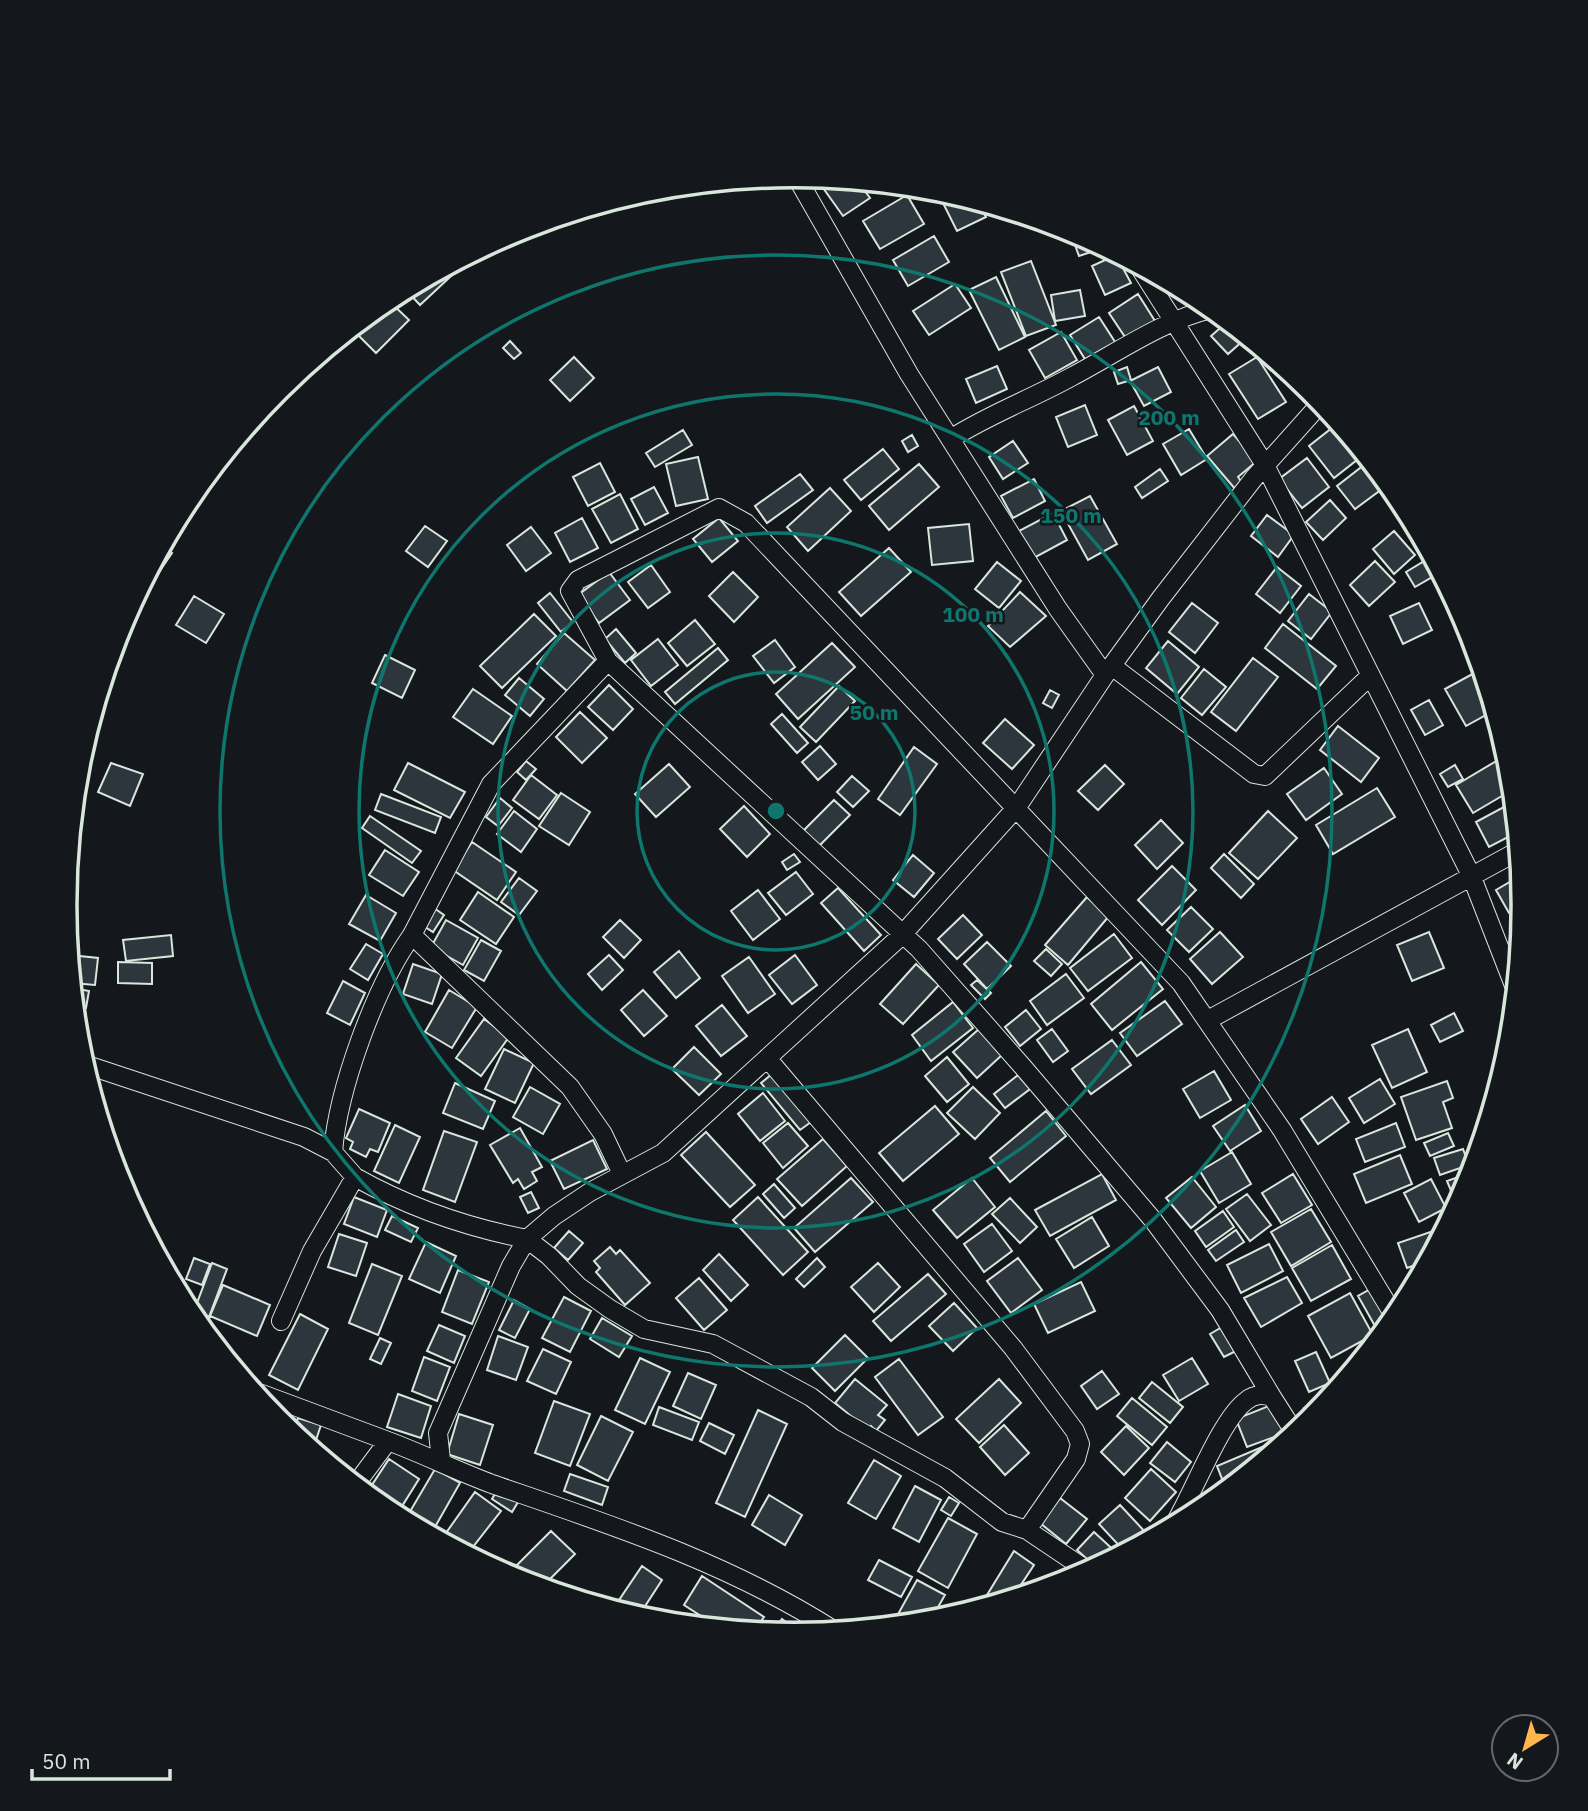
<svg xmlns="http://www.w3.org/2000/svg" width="1588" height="1811" font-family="'IBM Plex Sans',sans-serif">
	<rect width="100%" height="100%" fill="#14181c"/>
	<path fill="#2c363c" stroke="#d8e6dc" stroke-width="2" d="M816,178L859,183L870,198L843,216Z
		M907,195L924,224L880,249L863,221Z
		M951,195L979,203L986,217L957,231L941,199Z
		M1070,231L1073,232L1103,248L1079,256Z
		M934,236L949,262L908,286L893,260Z
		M1116,255L1131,283L1105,295L1092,266Z
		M462,260L465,263L420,305L406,290Z
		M1031,261L1056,325L1026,336L1001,272Z
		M996,277L1025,337L999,350L969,290Z
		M955,284L971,308L929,335L913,311Z
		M1080,290L1085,316L1055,321L1051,295Z
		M1138,294L1155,321L1127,340L1109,313Z
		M388,300L409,320L376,353L353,330Z
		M1099,317L1117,345L1088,364L1070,335Z
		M1227,322L1246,338L1228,354L1211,336Z
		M1061,332L1077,360L1045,378L1029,350Z
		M510,341L521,353L514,359L503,348Z
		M574,357L594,378L570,401L550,380Z
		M1257,357L1286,402L1258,419L1229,374Z
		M997,366L1007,389L976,403L966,379Z
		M1127,367L1131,380L1118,384L1114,372Z
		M1158,367L1171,392L1144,406L1130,381Z
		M1085,405L1097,435L1068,447L1056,417Z
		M1134,406L1153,441L1127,455L1108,420Z
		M1337,424L1362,456L1334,478L1309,446Z
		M1189,429L1207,459L1181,475L1163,444Z
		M683,430L692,445L655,467L646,453Z
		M1233,434L1257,461L1238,477L1243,484L1236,490L1207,456Z
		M912,435L918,446L908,452L902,441Z
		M1013,441L1028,463L1003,479L989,457Z
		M883,449L899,469L861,500L844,480Z
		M698,457L708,499L676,506L666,464Z
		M1307,458L1329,487L1302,508L1279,479Z
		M600,463L615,492L588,506L573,477Z
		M919,464L939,487L889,530L869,506Z
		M1364,465L1382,489L1355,509L1337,486Z
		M1160,469L1168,481L1142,498L1135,487Z
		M800,474L813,490L767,523L755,506Z
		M1034,479L1045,501L1013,518L1001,496Z
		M654,487L668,513L645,525L631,499Z
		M830,488L851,511L808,551L787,527Z
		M620,494L638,529L611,543L592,509Z
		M1090,496L1117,544L1088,560L1061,511Z
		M1330,500L1346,518L1323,540L1306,522Z
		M1053,513L1067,540L1032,559L1017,532Z
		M1267,515L1294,535L1278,557L1251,536Z
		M582,518L598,548L570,562L555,533Z
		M719,518L738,541L712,562L693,539Z
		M969,524L973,561L932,565L928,528Z
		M425,526L447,541L428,567L406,551Z
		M531,527L551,553L526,571L507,545Z
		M1394,531L1415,555L1394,574L1373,549Z
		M163,547L172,553L152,582L146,578Z
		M889,548L911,572L861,616L839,592Z
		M1431,557L1439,573L1415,587L1406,572Z
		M1375,561L1395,582L1369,606L1350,585Z
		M997,562L1021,581L999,608L975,589Z
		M651,565L670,592L648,608L628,582Z
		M1277,567L1301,586L1280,613L1256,594Z
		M609,572L630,600L599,623L578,595Z
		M733,572L758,597L734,622L709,596Z
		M1020,592L1046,616L1010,647L988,626Z
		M550,593L573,622L561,632L538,603Z
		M1309,594L1332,612L1311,639L1288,621Z
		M194,596L224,614L206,643L176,625Z
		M1192,603L1218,623L1195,653L1169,632Z
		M1419,603L1432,630L1403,644L1390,616Z
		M534,614L556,636L502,688L480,666Z
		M695,620L715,644L687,666L668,643Z
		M1283,624L1336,666L1317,689L1265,648Z
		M616,629L636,653L625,663L605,639Z
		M564,633L595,660L567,691L537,664Z
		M658,639L678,665L651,686L631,660Z
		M775,640L795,667L774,683L753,656Z
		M1168,641L1199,667L1177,694L1146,668Z
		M832,643L855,667L798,719L776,694Z
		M718,648L728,660L675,704L665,692Z
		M385,655L415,670L402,698L372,683Z
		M1253,658L1278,677L1236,731L1211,712Z
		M1204,669L1226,687L1202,715L1181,698Z
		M1478,671L1493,711L1466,726L1445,689Z
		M519,678L544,699L530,716L505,695Z
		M609,685L633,709L613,730L588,707Z
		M839,686L855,701L816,742L800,727Z
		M473,689L512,716L493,744L453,717Z
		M1050,690L1059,695L1052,708L1043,703Z
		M1429,700L1443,725L1425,735L1411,710Z
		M580,712L607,738L582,763L556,737Z
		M782,714L808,743L797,753L771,724Z
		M1005,719L1034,745L1012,769L983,743Z
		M1338,726L1379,758L1361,782L1320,750Z
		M820,746L836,764L818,780L802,762Z
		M914,747L937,764L900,815L878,799Z
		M1498,760L1511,781L1512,790L1473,813L1456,785Z
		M526,761L536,769L526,780L517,772Z
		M111,763L143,774L130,806L98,792Z
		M408,763L465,792L450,818L394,790Z
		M669,764L690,787L656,817L635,794Z
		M1105,765L1124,784L1098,810L1078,791Z
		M1455,765L1463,779L1448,787L1440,774Z
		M1324,768L1342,794L1306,820L1287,794Z
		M531,775L557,795L539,819L513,800Z
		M852,776L869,791L853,807L837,792Z
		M1377,788L1395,817L1333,854L1316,825Z
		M561,793L590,812L569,845L539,826Z
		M381,794L441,817L435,833L375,810Z
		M500,798L512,808L498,826L486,817Z
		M834,800L850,815L819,846L803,831Z
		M1513,802L1516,833L1489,847L1476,822Z
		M744,806L770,834L747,857L720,829Z
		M514,811L537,829L521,852L497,834Z
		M1268,811L1297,838L1258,879L1229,853Z
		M370,816L421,851L412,863L362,828Z
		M1161,820L1183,843L1157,869L1135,845Z
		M472,842L516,872L497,900L453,870Z
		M385,850L419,872L403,896L369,875Z
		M794,854L800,862L787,870L782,862Z
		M1224,854L1254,884L1241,898L1211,868Z
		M913,855L934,873L914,897L893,880Z
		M1172,866L1196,890L1162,925L1138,900Z
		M796,872L813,894L786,915L768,893Z
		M1520,876L1523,905L1509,913L1496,890Z
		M519,878L537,891L519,915L501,902Z
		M838,888L881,935L864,951L821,903Z
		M758,890L780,919L753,940L731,911Z
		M478,892L514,917L496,944L460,920Z
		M366,895L396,913L380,941L349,924Z
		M1087,897L1109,916L1068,965L1045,945Z
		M1191,907L1213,929L1189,952L1167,930Z
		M434,908L444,915L433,932L422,925Z
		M963,915L982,935L957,959L938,939Z
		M446,920L478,938L463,965L431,947Z
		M620,920L641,940L624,958L603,937Z
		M1220,932L1243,957L1212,984L1190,959Z
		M1429,932L1444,968L1412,981L1397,945Z
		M1114,934L1132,958L1088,991L1070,968Z
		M171,935L173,956L126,961L123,940Z
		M481,940L501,951L484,981L464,970Z
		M987,942L1011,966L987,989L964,964Z
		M366,944L383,954L368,980L350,969Z
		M1046,949L1062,964L1051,976L1034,961Z
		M679,951L700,978L676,998L654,972Z
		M70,955L98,958L95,985L72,983Z
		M609,955L623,970L602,990L588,974Z
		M795,955L817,985L792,1004L769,975Z
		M749,957L775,994L748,1013L722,976Z
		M118,962L152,963V984L118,983Z
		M1141,962L1163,989L1112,1030L1091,1004Z
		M413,964L442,974L432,1004L403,994Z
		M916,964L939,985L903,1024L880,1004Z
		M1066,974L1084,998L1047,1025L1030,1001Z
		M977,980L991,993L985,999L971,985Z
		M343,981L365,993L350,1025L327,1013Z
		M73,988L89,991L86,1008L75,1006Z
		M449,990L477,1007L452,1048L425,1032Z
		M643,990L667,1016L644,1036L621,1010Z
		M1165,1001L1182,1024L1137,1056L1120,1033Z
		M953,1002L973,1028L931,1061L912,1035Z
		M722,1005L747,1036L721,1056L696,1026Z
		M1026,1010L1041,1029L1020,1046L1005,1027Z
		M1454,1013L1463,1031L1440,1042L1431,1025Z
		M484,1019L509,1037L481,1076L456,1058Z
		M979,1029L1002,1055L977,1078L953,1052Z
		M1052,1029L1068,1051L1053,1062L1037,1040Z
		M1408,1029L1427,1072L1392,1088L1372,1045Z
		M1112,1040L1131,1065L1091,1094L1072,1069Z
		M694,1047L721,1074L699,1095L672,1069Z
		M504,1049L534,1063L515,1103L485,1089Z
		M947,1057L969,1084L947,1102L925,1076Z
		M1214,1071L1231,1100L1200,1118L1183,1089Z
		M772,1074L811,1122L800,1130L761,1083Z
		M1018,1075L1030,1089L1005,1108L994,1094Z
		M1380,1079L1395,1104L1364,1123L1349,1098Z
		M1447,1081L1453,1098L1443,1102L1452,1128L1416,1140L1401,1097Z
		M455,1083L495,1101L483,1129L443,1113Z
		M530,1087L560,1104L543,1134L513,1117Z
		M973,1087L1000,1113L975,1139L947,1113Z
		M763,1093L785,1121L760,1141L738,1114Z
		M1332,1097L1349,1122L1318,1144L1301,1119Z
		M1245,1105L1261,1131L1230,1151L1213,1126Z
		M935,1106L959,1134L903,1181L879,1153Z
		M359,1109L390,1123L378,1152L370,1149L366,1157L350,1149L353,1142L346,1138Z
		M1046,1111L1066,1136L1010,1182L990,1158Z
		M788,1123L808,1146L783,1168L763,1143Z
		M1396,1123L1405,1147L1365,1162L1356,1139Z
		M395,1125L420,1137L399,1183L374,1171Z
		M520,1128L542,1167L532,1172L537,1181L524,1189L518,1179L513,1183L490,1145Z
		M444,1131L477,1142L455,1202L423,1190Z
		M706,1132L755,1185L730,1207L681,1155Z
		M1448,1133L1454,1146L1430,1156L1424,1143Z
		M823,1139L847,1166L802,1206L777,1179Z
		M593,1140L607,1169L564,1189L550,1161Z
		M1463,1149L1469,1165L1440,1175L1434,1158Z
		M1232,1152L1251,1184L1219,1203L1200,1171Z
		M1400,1155L1412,1184L1366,1203L1354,1174Z
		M1472,1172L1468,1185L1457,1205L1447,1181Z
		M1102,1174L1116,1200L1050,1236L1035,1210Z
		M1293,1174L1312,1205L1281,1223L1262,1193Z
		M1192,1177L1216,1207L1191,1228L1166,1198Z
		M851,1178L873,1202L815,1252L794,1228Z
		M972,1178L995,1207L957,1238L933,1210Z
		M1431,1179L1446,1208L1419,1222L1404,1193Z
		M774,1184L795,1208L784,1218L763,1194Z
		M531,1192L539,1208L528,1213L520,1197Z
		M1247,1194L1271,1225L1250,1241L1226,1209Z
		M354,1197L387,1210L377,1237L344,1224Z
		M758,1197L808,1252L783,1275L733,1220Z
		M1010,1198L1037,1227L1020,1243L992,1214Z
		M1311,1209L1331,1242L1291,1266L1271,1232Z
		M1223,1211L1234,1227L1206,1247L1195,1231Z
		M392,1216L418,1228L411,1242L385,1230Z
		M1092,1217L1109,1246L1074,1268L1056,1239Z
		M992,1224L1012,1251L984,1272L964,1244Z
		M1445,1227L1427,1261L1407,1268L1398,1243Z
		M1236,1230L1244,1242L1216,1261L1208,1250Z
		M569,1231L583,1243L568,1260L554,1248Z
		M339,1234L367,1243L356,1276L328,1267Z
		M426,1242L456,1256L440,1293L409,1279Z
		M1269,1244L1283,1271L1241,1293L1227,1265Z
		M1332,1245L1351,1279L1311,1301L1292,1268Z
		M610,1247L616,1254L620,1250L650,1283L625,1305L596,1272L600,1268L594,1261Z
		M719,1254L748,1285L731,1301L703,1270Z
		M194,1258L210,1264L202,1285L186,1279Z
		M817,1258L825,1267L804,1287L796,1279Z
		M1018,1258L1042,1290L1011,1313L987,1281Z
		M212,1263L227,1269L209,1317L194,1311Z
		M878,1263L900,1287L874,1312L851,1287Z
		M372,1264L402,1276L378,1335L349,1323Z
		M458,1270L489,1282L472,1324L442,1312Z
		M928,1274L946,1294L891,1341L873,1321Z
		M1287,1277L1302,1303L1261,1327L1244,1298Z
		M699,1278L727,1310L704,1330L676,1298Z
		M1081,1282L1095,1311L1048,1333L1034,1304Z
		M223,1285L270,1305L257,1336L210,1316Z
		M1374,1287L1392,1321L1380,1335L1358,1296Z
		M1350,1293L1373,1335L1331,1358L1308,1316Z
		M564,1297L591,1311L570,1352L542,1338Z
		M514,1300L530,1309L515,1338L499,1330Z
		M954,1303L977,1328L953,1351L929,1326Z
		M300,1314L328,1329L298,1390L269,1375Z
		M602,1318L632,1336L619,1357L590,1339Z
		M439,1325L465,1336L454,1363L427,1351Z
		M1222,1327L1236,1351L1224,1357L1210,1334Z
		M845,1335L868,1358L835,1391L812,1368Z
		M498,1336L528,1347L516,1380L487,1370Z
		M380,1338L391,1343L381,1364L370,1359Z
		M543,1349L571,1362L556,1394L527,1381Z
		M1316,1352L1330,1383L1309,1392L1295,1361Z
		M424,1357L450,1367L437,1401L412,1391Z
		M640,1358L670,1372L645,1424L615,1410Z
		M1192,1358L1208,1384L1179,1401L1163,1375Z
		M899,1359L943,1417L918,1435L875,1377Z
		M1102,1371L1119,1394L1097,1409L1081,1386Z
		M688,1373L716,1385L701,1419L673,1406Z
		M855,1379L887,1405L878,1415L885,1420L876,1431L871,1426L868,1430L835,1403Z
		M999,1379L1021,1403L979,1443L956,1419Z
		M1152,1382L1183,1407L1170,1423L1139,1398Z
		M398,1394L431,1406L421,1438L387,1427Z
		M1132,1398L1167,1427L1152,1445L1117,1416Z
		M1327,1400L1309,1421V1422L1304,1408Z
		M554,1401L590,1414L570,1466L535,1453Z
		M1274,1404L1285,1433L1247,1447L1236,1419Z
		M659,1407L699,1422L692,1440L653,1425Z
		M758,1410L787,1424L745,1517L716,1503Z
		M459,1414L493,1425L480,1465L447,1454Z
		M601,1416L633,1432L608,1481L577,1465Z
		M298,1418L321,1425L313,1449L293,1433Z
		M709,1423L734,1435L725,1454L700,1441Z
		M1004,1425L1029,1453L1005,1475L980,1447Z
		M1126,1426L1149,1448L1124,1475L1101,1452Z
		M1281,1439L1283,1443L1226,1489L1217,1466Z
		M1167,1442L1191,1462L1175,1482L1150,1463Z
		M389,1459L419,1479L399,1511L368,1491Z
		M874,1460L901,1476L876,1519L848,1503Z
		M435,1469L460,1483L431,1534L405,1520Z
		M1151,1469L1176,1492L1150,1521L1125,1498Z
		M570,1474L608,1487L602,1505L564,1491Z
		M915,1486L941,1500L919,1542L893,1528Z
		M498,1489L518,1502L512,1512L492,1499Z
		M475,1492L501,1511L469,1552L464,1549L462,1551L441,1540Z
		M769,1495L802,1515L785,1545L752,1525Z
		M949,1497L959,1503L951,1516L941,1510Z
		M1060,1498L1087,1519L1066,1544L1040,1523Z
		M1120,1505L1147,1534L1125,1552L1099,1524Z
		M948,1518L977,1534L948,1588L918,1571Z
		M551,1531L575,1554L542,1587L525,1582L512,1570Z
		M1094,1532L1119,1555L1096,1567L1077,1550Z
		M1014,1551L1034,1565L1013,1597L979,1608Z
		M879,1560L912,1577L901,1597L868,1580Z
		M642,1566L662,1580L638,1617L613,1609Z
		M702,1576L764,1617L754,1631L718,1627L684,1605Z
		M917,1580L945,1595L930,1621L892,1625Z
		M782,1619L802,1634L772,1633Z"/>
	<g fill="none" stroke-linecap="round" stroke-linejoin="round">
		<g stroke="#d8e6dc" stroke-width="20">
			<path id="street" d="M796,176L909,374L1058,609L1105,675
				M1140,268L1265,465L1471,875L1515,988
				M952,438C990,414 1031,399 1071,377C1117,353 1161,321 1211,309
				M608,661L491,784L412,935L570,1087L603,1134L622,1174
				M1112,666L1254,774L1265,776L1370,676
				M1208,1020L1518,851
				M767,1058L1013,1348L1075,1431L1080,1444L1076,1459L1027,1530L1088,1571
				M84,1064L304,1137L333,1152L355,1177
				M333,1152C338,1089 375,987 412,935
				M281,1321L312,1251L355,1177C410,1208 465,1227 527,1239L554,1216L590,1192L663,1153L901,936L1017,807L1105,675L1161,598L1254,478L1321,403
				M262,1394L388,1441
				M1272,1397L1220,1310L1153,1220L1023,1067L919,949L608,661L570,591L578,580L719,508L746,523L1181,983L1282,1130L1395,1317
				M441,1460L438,1433L511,1266L527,1239L549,1256L578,1286L610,1309L644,1329L713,1344L811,1397L843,1422L945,1478L1002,1522L1027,1530
				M356,1484L388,1441C423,1454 457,1471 492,1484C611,1525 727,1562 835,1631
				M1174,1525C1192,1496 1221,1419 1246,1401C1254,1394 1262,1394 1272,1397L1295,1433"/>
		</g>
		<use href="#street" stroke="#14181c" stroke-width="18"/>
	</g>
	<g fill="none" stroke="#0f766e" stroke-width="3.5">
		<circle cx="776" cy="811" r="139"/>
		<circle cx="776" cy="811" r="278"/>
		<circle cx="776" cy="811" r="417"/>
		<circle cx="776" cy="811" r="556"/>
	</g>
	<path d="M0 0H1588V1811H0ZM77 905a717 717 0 1 1 1434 0a717 717 0 1 1-1434 0Z" fill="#14181c" fill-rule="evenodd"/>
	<path fill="none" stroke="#d8e6dc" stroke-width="3.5" d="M77 905a717 717 0 1 1 1434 0a717 717 0 1 1-1434 0Z"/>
	<circle cx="776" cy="811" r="10" fill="#0f766e" stroke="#14181c" stroke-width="3.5"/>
	<g font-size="21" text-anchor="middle" font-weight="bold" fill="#0f766e" stroke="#14181c" stroke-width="5" stroke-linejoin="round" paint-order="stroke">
		<text x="1169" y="425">200 m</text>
		<text x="1071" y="523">150 m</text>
		<text x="973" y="622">100 m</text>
		<text x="874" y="720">50 m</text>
	</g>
	<g transform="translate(1525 1748) rotate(217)"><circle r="33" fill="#14181c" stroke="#626a69" stroke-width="2"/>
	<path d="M0-5L12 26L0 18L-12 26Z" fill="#ffb74d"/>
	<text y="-10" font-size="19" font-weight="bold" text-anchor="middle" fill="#d8e6dc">N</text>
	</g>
	<path d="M32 1769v10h138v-10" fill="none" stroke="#d8e6dc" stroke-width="3.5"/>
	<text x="42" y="1769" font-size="21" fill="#d8e6dc" stroke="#14181c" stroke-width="5" paint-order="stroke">50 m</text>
</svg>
